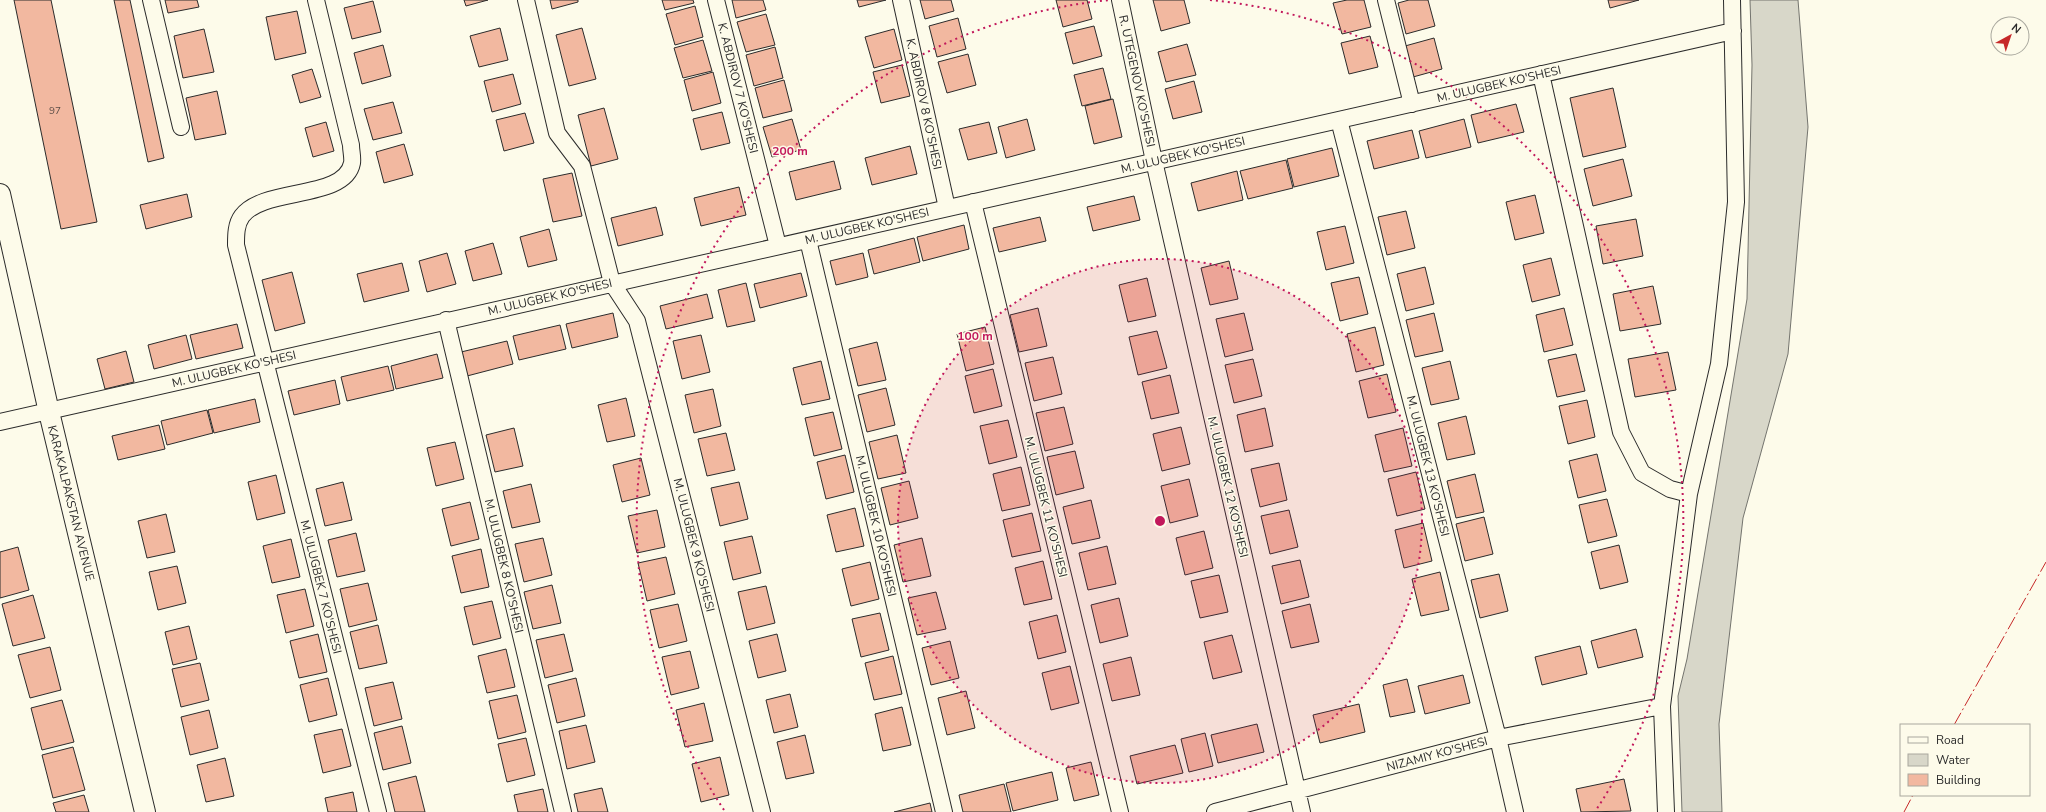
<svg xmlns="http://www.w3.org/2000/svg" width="2046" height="812" font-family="'Nunito Sans',sans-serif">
	<rect width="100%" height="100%" fill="#fdfbea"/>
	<path fill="#d8d7c9" stroke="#74746e" d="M1750,0H1798L1808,127L1788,354L1743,518L1719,724L1722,812H1682L1678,696L1687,659L1747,299L1752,65Z"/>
	<path fill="#f2b8a0" stroke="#2b2b2b" d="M14,0H51L97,222L61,229Z
		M114,0H130L164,158L148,162Z
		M165,0H197L199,7L168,13Z
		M464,0H488L466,6Z
		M550,0H578V2L552,9Z
		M662,0H693L694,3L665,10Z
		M732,0H763L766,10L736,18Z
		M857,0H886L859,7Z
		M920,0H951L954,11L925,19Z
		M1056,0H1087L1092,19L1063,27Z
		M1153,0H1184L1190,23L1161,31Z
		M1347,0H1364L1371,27L1342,34L1333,3Z
		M1409,0H1428L1435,26L1406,34L1398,3Z
		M1608,0H1639L1610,8Z
		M373,1L381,32L352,39L344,8Z
		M695,6L703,37L675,45L666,14Z
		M297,11L306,53L275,60L266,17Z
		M766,14L775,45L746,52L737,22Z
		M958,18L966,49L937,57L929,26Z
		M1094,26L1102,56L1073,64L1065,33Z
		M500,28L508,60L479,67L470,36Z
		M582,28L596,79L569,86L556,35Z
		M204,29L214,72L183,78L174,36Z
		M894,29L902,60L874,68L865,37Z
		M1370,36L1378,67L1349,74L1341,43Z
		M1434,38L1442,69L1413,77L1405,46Z
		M703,40L712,71L683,78L674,48Z
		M1187,44L1196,75L1166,82L1158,52Z
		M383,45L391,76L362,84L354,53Z
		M775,47L783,78L754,86L746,55Z
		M968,54L976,85L947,93L938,62Z
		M902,65L910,96L881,103L873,72Z
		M1103,68L1111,99L1082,106L1074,75Z
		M312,69L321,97L300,103L292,75Z
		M713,72L721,103L692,111L684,80Z
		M513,74L521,104L492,112L484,81Z
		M784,80L792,111L763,118L755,88Z
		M1194,81L1202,112L1173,119L1165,89Z
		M1613,88L1626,147L1583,157L1570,98Z
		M217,91L226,134L195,140L186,98Z
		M1113,99L1122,137L1094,144L1085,106Z
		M393,102L402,133L373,140L364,109Z
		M1516,104L1524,132L1478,143L1471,115Z
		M604,108L618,159L591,166L578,115Z
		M722,112L730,143L701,150L693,119Z
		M525,113L534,143L504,151L496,120Z
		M792,119L801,150L772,157L763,127Z
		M1027,119L1035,150L1006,158L998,127Z
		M1464,119L1471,147L1426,158L1419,131Z
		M326,122L334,151L313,157L305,128Z
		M989,122L997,153L968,160L959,129Z
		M1412,130L1419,158L1374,169L1367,141Z
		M404,144L413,175L384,183L376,152Z
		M910,146L917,174L872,185L865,158Z
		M1332,148L1339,176L1294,187L1287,159Z
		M1623,159L1632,196L1593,206L1584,169Z
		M1286,160L1293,188L1248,199L1240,171Z
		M834,161L841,189L796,200L789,172Z
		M1237,171L1243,200L1198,211L1191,183Z
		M572,173L582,216L553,222L543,179Z
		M739,187L746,215L701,226L694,198Z
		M187,194L192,217L146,229L140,205Z
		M1535,195L1544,233L1515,240L1506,202Z
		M1134,196L1140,220L1093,231L1087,207Z
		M656,207L663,235L618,246L611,218Z
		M1406,211L1415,248L1387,255L1378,217Z
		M1040,217L1046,241L999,252L993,228Z
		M1636,219L1643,256L1603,264L1596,226Z
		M964,225L969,249L923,261L917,237Z
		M1345,226L1354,263L1326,270L1317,232Z
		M549,229L557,260L528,267L520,237Z
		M914,238L920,262L874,274L868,250Z
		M493,243L502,274L473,281L465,251Z
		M447,253L456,284L427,292L419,261Z
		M863,253L868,277L836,285L830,261Z
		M1551,258L1560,295L1532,302L1523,265Z
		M1229,261L1238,299L1210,305L1201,268Z
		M402,263L409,291L364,302L357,274Z
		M1425,267L1434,304L1406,311L1397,274Z
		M292,272L305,323L275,331L262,280Z
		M801,273L807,296L760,308L754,284Z
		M1359,277L1368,314L1340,321L1331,283Z
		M1147,278L1156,316L1128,322L1119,285Z
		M746,283L755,321L727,327L718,290Z
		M1653,286L1661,324L1620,331L1613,294Z
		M707,294L713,318L666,329L660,306Z
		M1038,308L1047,346L1019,352L1010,315Z
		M1564,308L1573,345L1544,352L1536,315Z
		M613,313L618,337L572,348L566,324Z
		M1244,313L1253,350L1225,357L1216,319Z
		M1434,313L1443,351L1415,357L1406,320Z
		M237,324L243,348L196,359L190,335Z
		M560,325L566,349L519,360L513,336Z
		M985,327L994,364L966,371L957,334Z
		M1375,327L1384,365L1356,372L1347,334Z
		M1157,331L1167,368L1138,375L1129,337Z
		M186,335L192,359L154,369L148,345Z
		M701,335L710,372L682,379L673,341Z
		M507,341L513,364L467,376L461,352Z
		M877,342L886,380L858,386L849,349Z
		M126,351L134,382L105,389L97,359Z
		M1668,352L1676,390L1635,397L1628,359Z
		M437,354L443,378L396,389L391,366Z
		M1576,354L1585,391L1557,397L1548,360Z
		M1053,357L1062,394L1034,401L1025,363Z
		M1253,359L1262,396L1234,403L1225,365Z
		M821,361L830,399L802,405L793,368Z
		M1450,361L1459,399L1431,405L1422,368Z
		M388,366L394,390L347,401L341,377Z
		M993,369L1002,406L974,413L965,376Z
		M1387,374L1396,412L1368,418L1359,381Z
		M1170,375L1179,413L1151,419L1142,382Z
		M335,380L340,404L294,415L288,391Z
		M886,388L895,425L867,432L858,395Z
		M713,389L721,426L694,433L685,395Z
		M626,398L635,436L607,442L598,405Z
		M255,399L260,422L214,433L208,410Z
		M1587,400L1595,437L1568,444L1559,406Z
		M1064,407L1073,444L1045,451L1036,413Z
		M1265,408L1273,446L1245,452L1237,415Z
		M207,410L213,433L167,445L161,421Z
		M833,412L842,449L814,456L805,418Z
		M1466,416L1475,454L1447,460L1438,423Z
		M1008,420L1017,457L989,464L980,426Z
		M159,425L165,449L118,460L112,436Z
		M1181,427L1190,464L1162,471L1153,434Z
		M514,428L523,466L495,472L486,435Z
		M1403,428L1412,466L1384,472L1375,435Z
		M726,433L735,470L707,476L698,439Z
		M897,435L906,473L878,479L869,442Z
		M455,442L464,479L436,486L427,448Z
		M1075,451L1084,488L1056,495L1047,457Z
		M1597,454L1606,491L1578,498L1569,461Z
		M845,455L854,492L826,499L817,462Z
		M641,458L650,495L622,502L613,465Z
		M1279,463L1287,500L1260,507L1251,469Z
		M1021,467L1030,505L1002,511L993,474Z
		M1416,472L1425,509L1397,516L1388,479Z
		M1475,474L1484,512L1456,518L1447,481Z
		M276,475L285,513L257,520L248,482Z
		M1189,479L1198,516L1170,523L1161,486Z
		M909,481L918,518L890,525L881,488Z
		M343,482L352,520L325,526L316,489Z
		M739,482L748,519L720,526L711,488Z
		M531,484L540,522L512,528L503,491Z
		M1607,499L1617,536L1588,543L1579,505Z
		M1091,500L1100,538L1072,544L1063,507Z
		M470,502L479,539L451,546L442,509Z
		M855,508L864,546L836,552L827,515Z
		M657,510L665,547L637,553L628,516Z
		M1289,510L1298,547L1270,554L1261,516Z
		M1032,513L1041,551L1012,557L1003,520Z
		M166,514L175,552L147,558L138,521Z
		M1484,517L1493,554L1465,561L1456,524Z
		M1423,523L1432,561L1404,568L1395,530Z
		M1204,531L1213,568L1185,575L1176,538Z
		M356,533L365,571L337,577L328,540Z
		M752,536L761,573L733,580L724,542Z
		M543,538L552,575L524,582L515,544Z
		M922,538L931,576L903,582L894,545Z
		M291,539L300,577L272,583L263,546Z
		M1619,545L1628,582L1600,589L1591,552Z
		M1107,546L1116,584L1088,590L1079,553Z
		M18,547L29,590L0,598V552Z
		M481,549L489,587L461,593L452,556Z
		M666,557L675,594L647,601L638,563Z
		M1300,560L1309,597L1281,604L1272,566Z
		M1043,561L1052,599L1024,605L1015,568Z
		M870,562L879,599L851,606L842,569Z
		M177,566L186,603L158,610L149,572Z
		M1440,572L1449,610L1421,616L1412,579Z
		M1499,574L1508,611L1480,618L1471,580Z
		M1219,575L1228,612L1200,618L1191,581Z
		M368,583L377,620L349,627L340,589Z
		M552,585L561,623L533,629L524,592Z
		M766,586L775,623L747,630L738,592Z
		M305,589L314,626L286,633L277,595Z
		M936,592L946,629L917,635L908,598Z
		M33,595L45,638L13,646L2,604Z
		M1119,598L1128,636L1100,643L1091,605Z
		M492,601L501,638L473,645L464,607Z
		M678,604L687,641L659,648L650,610Z
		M1310,604L1319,642L1291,648L1282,611Z
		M880,613L889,650L861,657L852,619Z
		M1057,615L1066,652L1038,659L1029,622Z
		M378,625L387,663L359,669L350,632Z
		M189,626L197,659L173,665L165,632Z
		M1636,629L1643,657L1598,668L1591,641Z
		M318,634L327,672L299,678L290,641Z
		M564,634L573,671L545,678L536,640Z
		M777,634L786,671L758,678L749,641Z
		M1232,635L1242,672L1213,679L1204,642Z
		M950,641L959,678L931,685L922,648Z
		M1580,646L1587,674L1542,685L1535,657Z
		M50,647L61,690L30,698L18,655Z
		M506,649L515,687L487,693L478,656Z
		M690,651L699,688L671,695L662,657Z
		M893,656L902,694L874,700L865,663Z
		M1131,657L1140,695L1112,701L1103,664Z
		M200,663L209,700L181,707L172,669Z
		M1070,666L1079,703L1051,710L1042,673Z
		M1463,675L1470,703L1425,714L1418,686Z
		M328,678L337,715L309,722L300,685Z
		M576,678L585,716L557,723L548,685Z
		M1407,679L1415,712L1390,717L1383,685Z
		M393,682L402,719L374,726L365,688Z
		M966,691L975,728L947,735L938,698Z
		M790,694L798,727L774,733L766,700Z
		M517,695L526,732L498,739L489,701Z
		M62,700L74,742L42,750L31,708Z
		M704,703L713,741L685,747L676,710Z
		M1359,704L1365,732L1320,743L1313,715Z
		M902,707L911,745L883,751L875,714Z
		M209,710L218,748L190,755L181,717Z
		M1257,724L1264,752L1218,763L1211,735Z
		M586,725L595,762L567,769L559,731Z
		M402,726L411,763L383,770L374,733Z
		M342,729L351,766L323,773L314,735Z
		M1205,733L1213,766L1189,772L1181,739Z
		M805,735L814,773L786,779L777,742Z
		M526,738L535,775L507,782L498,744Z
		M1175,745L1183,773L1137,784L1130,756Z
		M73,747L85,790L53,798L42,755Z
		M720,757L729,795L701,802L692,764Z
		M225,758L234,796L206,802L197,765Z
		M1091,762L1099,795L1074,801L1066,768Z
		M1052,772L1058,800L1013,811L1006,783Z
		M416,776L425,812H395L388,783Z
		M1624,779L1631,811L1581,812L1576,789Z
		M1004,784L1011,812H963L959,795Z
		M602,788L608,812H578L574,794Z
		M543,789L548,812H518L514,795Z
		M353,792L357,812H328L325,798Z
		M84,795L89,812H56L53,803Z
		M930,803L932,812H894Z"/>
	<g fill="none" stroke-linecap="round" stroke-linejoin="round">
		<g stroke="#2b2b2b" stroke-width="18">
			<path id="minor" d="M151,0L181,127
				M316,0L351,145C351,151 353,158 352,163C345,200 263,187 242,216C236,224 236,235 236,245L378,812
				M526,0L557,133L582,166L612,283L637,321L762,812
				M716,0L778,246
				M901,0L947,208
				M1120,0L1154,161L1302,812
				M1386,0L1412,104
				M1541,74L1621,432L1642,473L1670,489L1689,494
				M1339,120L1498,738L1515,812
				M973,202L1120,812
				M808,240L944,812
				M446,320L563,812
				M0,422L1733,31
				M1215,812L1498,738L1662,706
				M1666,812L1662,706L1689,494L1719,364L1736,202L1732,0"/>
		</g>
		<g stroke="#2b2b2b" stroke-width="22">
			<path id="tertiary" d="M0,194L49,412L145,812"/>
		</g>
		<use href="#minor" stroke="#fdfbea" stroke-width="16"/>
		<use href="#tertiary" stroke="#fdfbea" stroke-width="20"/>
		<path stroke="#c62828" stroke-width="1" stroke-dasharray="14 3 2 3" stroke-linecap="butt" d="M1954,725L2046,562
			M1904,812L1913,795"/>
	</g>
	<circle cx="1160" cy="521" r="262" fill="#c2185b" fill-opacity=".12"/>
	<g fill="none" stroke="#c2185b" stroke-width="2" stroke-dasharray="2 4">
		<circle cx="1160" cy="521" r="262"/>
		<path d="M724 810A523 523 0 0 1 1110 0M1210 0A523 523 0 0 1 1596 810"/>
	</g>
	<g text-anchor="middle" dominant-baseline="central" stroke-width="3" stroke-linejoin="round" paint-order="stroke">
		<g font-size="10" fill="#5d4e48">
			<text x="55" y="111">97</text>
		</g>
		<g font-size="12" fill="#2b2b2b" stroke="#fdfbea">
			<text transform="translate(1137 81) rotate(78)">R. UTEGENOV KO'SHESI</text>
			<text transform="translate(1499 84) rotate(-13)">M. ULUGBEK KO'SHESI</text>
			<text transform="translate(738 88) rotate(76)">K. ABDIROV 7 KO'SHESI</text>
			<text transform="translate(924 104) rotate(78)">K. ABDIROV 8 KO'SHESI</text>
			<text transform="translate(1183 155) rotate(-13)">M. ULUGBEK KO'SHESI</text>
			<text transform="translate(867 226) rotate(-13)">M. ULUGBEK KO'SHESI</text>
			<text transform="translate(550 297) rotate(-13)">M. ULUGBEK KO'SHESI</text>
			<text transform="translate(234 369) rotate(-13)">M. ULUGBEK KO'SHESI</text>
			<text transform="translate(1428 466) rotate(76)">M. ULUGBEK 13 KO'SHESI</text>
			<text transform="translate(1228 487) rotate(77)">M. ULUGBEK 12 KO'SHESI</text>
			<text transform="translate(71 503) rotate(76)">KARAKALPAKSTAN AVENUE</text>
			<text transform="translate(1046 507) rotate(76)">M. ULUGBEK 11 KO'SHESI</text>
			<text transform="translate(876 526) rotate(77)">M. ULUGBEK 10 KO'SHESI</text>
			<text transform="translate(694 545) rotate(76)">M. ULUGBEK 9 KO'SHESI</text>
			<text transform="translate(504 566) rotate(77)">M. ULUGBEK 8 KO'SHESI</text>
			<text transform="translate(321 587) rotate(76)">M. ULUGBEK 7 KO'SHESI</text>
			<text transform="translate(1437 754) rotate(-15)">NIZAMIY KO'SHESI</text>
		</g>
	</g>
	<circle cx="1160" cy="521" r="6" fill="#c2185b" stroke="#fdfbea" stroke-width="2"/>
	<g font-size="12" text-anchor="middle" font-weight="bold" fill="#c2185b" stroke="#fdfbea" stroke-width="3" stroke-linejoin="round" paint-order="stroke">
		<text x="790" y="155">200 m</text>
		<text x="975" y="340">100 m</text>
	</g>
	<rect x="1900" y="724" width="130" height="72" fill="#fdfbea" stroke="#a9a89e"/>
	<rect x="1908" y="737" width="20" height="6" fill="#fdfbea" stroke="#a9a89e"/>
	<text x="1936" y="744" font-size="12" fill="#2b2b2b">Road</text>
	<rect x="1908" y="754" width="20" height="12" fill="#d8d7c9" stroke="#a9a89e"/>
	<text x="1936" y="764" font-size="12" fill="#2b2b2b">Water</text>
	<rect x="1908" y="774" width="20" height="12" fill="#f2b8a0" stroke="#a9a89e"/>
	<text x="1936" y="784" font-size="12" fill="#2b2b2b">Building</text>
	<g transform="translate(2010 36) rotate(40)"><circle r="19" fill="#fdfbea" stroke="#a9a89e"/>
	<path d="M0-3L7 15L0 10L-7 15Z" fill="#c62828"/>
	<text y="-6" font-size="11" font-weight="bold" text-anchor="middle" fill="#2b2b2b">N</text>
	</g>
</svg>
